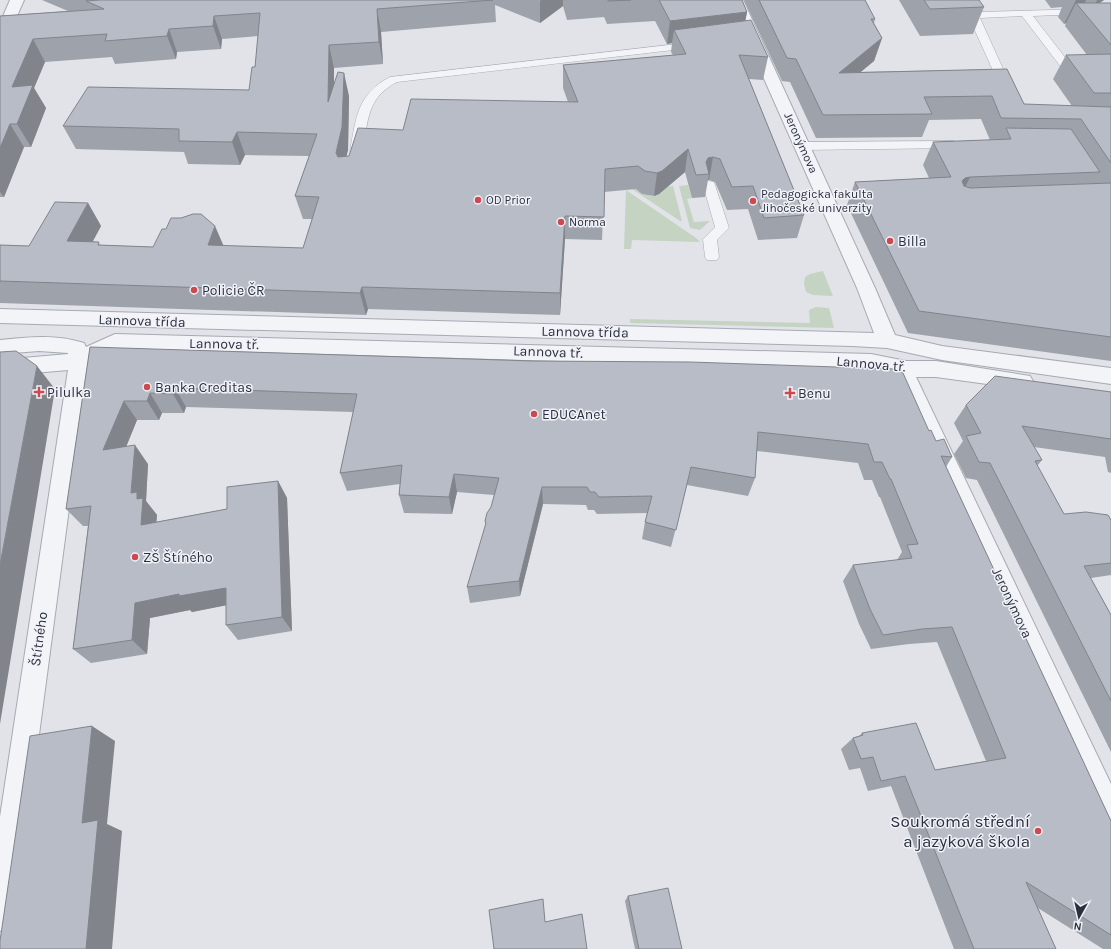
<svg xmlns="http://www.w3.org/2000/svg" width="1111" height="949" font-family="Karla,sans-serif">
	<rect width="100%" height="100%" fill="#e1e3e9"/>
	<path fill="#c5d3c2" d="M688,185L692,198L687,199L694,222L710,221L700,230L690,228L679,186Z
		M673,186L682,221H680L632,189L638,188L642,194L654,196L662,192V187Z
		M626,190L696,238L700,242L632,240L631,249H624Z
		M823,271L833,296L813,295L806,292L804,284L805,277L810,274Z
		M816,307L829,308L834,328L630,323V319L810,323L809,310Z"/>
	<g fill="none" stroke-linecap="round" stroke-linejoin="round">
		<g stroke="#a6aab3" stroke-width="1">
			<path id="lane" d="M965,0H975L978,12L1087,9L1088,11L1083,14L1033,16L1074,69L1068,72L1064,71L1022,16L980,18L1013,91L1007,94L1003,93L968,15Z
				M695,42L699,43L700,45L699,47L397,82C373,95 369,110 365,136C364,142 364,149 360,154H352L350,151C356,118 357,94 390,77Z
				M954,141L960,145L958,148L802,150L796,146L802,142Z
				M709,181L714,182L715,185L729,228L717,240L719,257L717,260H707L705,257L703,239L715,227L703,185L704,182Z"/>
		</g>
		<g stroke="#a6aab3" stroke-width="2">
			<path id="street" d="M10,0H24L7,39L5,42L0,43V23Z
				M729,0H743L875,288L895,335L942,346L1111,368V384L942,360L887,348L852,346L0,323V309L874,333L857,288Z
				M115,334L871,354L906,361H936L1030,376L1033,381L1030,386L1023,389L936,377H916L1111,784V829L1101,825L901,387L893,376L871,370L117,348L88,365L15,916L11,927L0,931V817L68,370L0,376V360L68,354V353L39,351L0,354V340C29,337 55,334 84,343L86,347Z"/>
		</g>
		<use href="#lane" fill="#f3f4f7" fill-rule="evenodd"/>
		<use href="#street" fill="#f3f4f7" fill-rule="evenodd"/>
	</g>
	<path fill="#9ea2aa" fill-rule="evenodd" d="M42,0H742L747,12L745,21L768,57L763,80L749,79L804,215L797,238L758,240L748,209L727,210L715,182L709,180H708L705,197L692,198L685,172L659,194L654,196L642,194L636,189L604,192L602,240L565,239L560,315L368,309L366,315L0,303V245L29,246L88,203L101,226L93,241L101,245L153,247L224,246L303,248L312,219H303L295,196L309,156L245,155L240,165L188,164L184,152L76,149L63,126L249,90L255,67L258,36L222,39L221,49L177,52L176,59L115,64L112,57L45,62L34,88L46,108L31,147H24L4,197H0V16L68,11ZM495,5L540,23L563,6L567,20L604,17L607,24L655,21L667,44L672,43L671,52L673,55L563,65V88L568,102L403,130L349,156H346L348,150L349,96L334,85V68L383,64L381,32L496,22Z
		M744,0H865L875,19L874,23L882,38L874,61L860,72L1007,69L1024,104L1072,106L1053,79L1066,55H1087L1065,26L1066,23L1064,24L1058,17L1062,7L1051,8L1045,0H1104L1100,3H1111V361L908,333L847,205L855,182L929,178L923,165L933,142L990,140L981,119L929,120L922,137L816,138L790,82L782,81Z
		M899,0H979L984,7L973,34L920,36Z
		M90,347L929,431L936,441L952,457L946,467L1111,821V949H1103L1038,908L1056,949H954L891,786L868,791L860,768L849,770L841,749L853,738L859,736L862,733L935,770L986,761L937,642L909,644L871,649L859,624L843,581L853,565L897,560L902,552L880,497H879L872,480H864L858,463L757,451L755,478L748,496L687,485L671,547L642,539L645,522L647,513L597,514L594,510H588L586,505L543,504L520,596L470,603L467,587L486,526L485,521L491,507L494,495L457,492L452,514L404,513L399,495L400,484L347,491L340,473L353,412L186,407L184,413H162L159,420H137L126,447L148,464L146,501L157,515L156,522L227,509L278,481L287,498L292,631L238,640L226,625V605L192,612L190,610L150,618L147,654L91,663L73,649L88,526H83L66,509Z
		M1111,392V473L1108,472L1105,457L1034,447L1042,460L1037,466L1064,514L1111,520V575L1091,578L1111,615V752L977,480L966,478L954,454L963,441L954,423L966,405Z
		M628,896L682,949H635L625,901Z"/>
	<path fill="#81848b" d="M541,0H563V6L540,23V1Z
		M1076,0H1086L1082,9L1076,3L1066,23L1064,24Z
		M1097,0H1104L1094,6Z
		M377,9L381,32L383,64L379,42Z
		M747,12L743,35L674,30L672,43L667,44L670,21Z
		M214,16L222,39L221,49L213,26Z
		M169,29L177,52L176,59L167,36Z
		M882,38L874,61L832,96L839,73Z
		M33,39L45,62L34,88L46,108L31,147L17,124L12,87Z
		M329,45L334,68V125L328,102Z
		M344,73L349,96L348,150L342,175L336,153Z
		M10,124L24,147L4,197L0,192V148Z
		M237,132L245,155L240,165L232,142Z
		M688,149L685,172L659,194L654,196L657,173Z
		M713,157L709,180H708L709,174L706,162L708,158Z
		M970,177L959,200L962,181L965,178Z
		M88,203L101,226L81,263L67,241Z
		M565,216V239L560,315V293Z
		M215,226L225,249L208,245Z
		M362,287L368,309L366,315L360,293Z
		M37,366L55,389L0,724V565Z
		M175,388L186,407L184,413L173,394Z
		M150,393L162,413L159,420L147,401Z
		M124,401L137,420L117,469L103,450Z
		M135,445L148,464L146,501L157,515L155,542L141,525L131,493Z
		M454,474L457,492L452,514L449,497Z
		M278,481L287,498L292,631L282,617Z
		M542,487L543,504L520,596L519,581Z
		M226,588L238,603L192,612L190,610L150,618L147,654L132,640L135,603L179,594Z
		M92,726L115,741L107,824L122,831L112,949H86L82,823Z"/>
	<path fill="#b8bcc6" stroke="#81848b" d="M100,0H493L377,9L379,42L329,45L328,102L338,72L344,73L342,127L336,153L338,157L349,156L358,128L403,130L411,99L578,102L563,65L686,54L674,30L751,20L768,57L739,55L804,215L764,218L753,186L732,187L720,159L713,157L708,158L706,162L709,174L696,175L688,149L662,171L657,173L645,171L638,166L605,169L604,217L565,216L560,293L362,287L360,293L0,281V245L29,246L55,202L88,203L67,241L99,242L98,245L153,247L162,229H166L171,218H181L193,214H201L215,226L208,245L303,248L319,197L295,196L317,134L237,132L232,142L179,141V129L63,126L88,87L249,90L252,67H255L260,13L214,16L213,26L169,29L167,36L105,41L107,34L33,39L12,87L33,85L17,124H10L0,148V16L104,9L86,1Z
		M608,0H631L608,1Z
		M659,0H742L747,12L670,21Z
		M759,0H865L875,19H871L882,38L839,73L1007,69L1024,104L1111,107V163L1081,119L1001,118L992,96L924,97L932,114L823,115L796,59L787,58Z
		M924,0H979L984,7L930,9Z
		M1076,3H1111V45Z
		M1111,54V93H1094L1066,55Z
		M1006,128L1071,129L1100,172L970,177L965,178L962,181L964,186L970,188L1111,183V337L919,311L855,182L951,177L933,142L1011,139Z
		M90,347L533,361L690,362L895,369L903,373L929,431L931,430L936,441L944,439L952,457L941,456L1111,821V935L1026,882L1056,949H974L905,776L881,781L873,757L861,759L853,738L863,735L862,733L916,723L935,770L1006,758L952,627L922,629L883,635L870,609L853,565L912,558L907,545L918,544L891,479H890L882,462H874L868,444L758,432L755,478L691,467L676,530L645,522L652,496L599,497L595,492H590L587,487H542L519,581L467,587L486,523L485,521L487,513L491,507L499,478L454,474L449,497L399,495L402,465L340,473L357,394L175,388L173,394L150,393L147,401H124L103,450L135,445L131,493L137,492V499L143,498L141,525L227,509V487L278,481L282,617L226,625V588L179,596V594L135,603L132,640L73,649L91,506L66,509Z
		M16,351L37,366L0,565V352Z
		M995,376L1111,392V439L1022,426L1042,460L1035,461L1064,514L1086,512L1108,515L1111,520V563L1084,566L1111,615V701L990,463L979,462L966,436L981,433L966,405Z
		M92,726L82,823L98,820L86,949H0V941L30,736Z
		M668,888L682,949H639L628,896Z
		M543,899L545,922L582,914L587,949H494L489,910Z"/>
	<g fill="#cb4950" stroke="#f0f2f7" stroke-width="1.5">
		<circle cx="478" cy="200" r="4"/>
		<circle cx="753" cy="201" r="4"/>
		<circle cx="561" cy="222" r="4"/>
		<circle cx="890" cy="241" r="4"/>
		<circle cx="194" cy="290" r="4"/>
		<circle cx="147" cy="387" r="4"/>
		<path d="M37 386h4v4h4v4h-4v4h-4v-4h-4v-4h4z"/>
		<path d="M788 387h4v4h4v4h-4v4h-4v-4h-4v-4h4z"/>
		<circle cx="534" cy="414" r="4"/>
		<circle cx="135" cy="557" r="4"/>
		<circle cx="1038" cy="831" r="4"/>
	</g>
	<g text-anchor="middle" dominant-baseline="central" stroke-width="3" stroke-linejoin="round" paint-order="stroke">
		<g font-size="12" fill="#2a3040" stroke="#f0f2f7">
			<text transform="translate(801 143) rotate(66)">Jeronýmova</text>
		</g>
		<g font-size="12" fill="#2a3040" stroke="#f0f2f7" text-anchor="start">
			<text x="761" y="194">Pedagogicka fakulta<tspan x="761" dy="14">Jihočeské univerzity</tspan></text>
			<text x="486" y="200">OD Prior</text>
			<text x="569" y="222">Norma</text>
		</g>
		<g font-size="14" fill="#2a3040" stroke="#f0f2f7" text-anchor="start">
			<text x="898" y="241">Billa</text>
			<text x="202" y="290">Policie ČR</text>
			<text x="155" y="387">Banka Creditas</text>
			<text x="47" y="392">Pilulka</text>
			<text x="798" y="393">Benu</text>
			<text x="542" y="414">EDUCAnet</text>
			<text x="143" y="557">ZŠ Štíného</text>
		</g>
		<g font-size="14" fill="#2a3040" stroke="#f0f2f7">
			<text transform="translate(142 321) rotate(2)">Lannova třída</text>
			<text transform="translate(585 332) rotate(1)">Lannova třída</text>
			<text transform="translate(224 344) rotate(1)">Lannova tř.</text>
			<text transform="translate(548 352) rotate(2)">Lannova tř.</text>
			<text transform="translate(871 364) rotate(5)">Lannova tř.</text>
			<text transform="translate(1012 603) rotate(65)">Jeronýmova</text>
			<text transform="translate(39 639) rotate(-82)">Štítného</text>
		</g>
		<g font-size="17" fill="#2a3040" stroke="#f0f2f7" text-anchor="end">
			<text x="1030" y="821">Soukromá střední<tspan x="1030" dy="20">a jazyková škola</tspan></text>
		</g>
	</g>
	<g transform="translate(1079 917) rotate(188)" stroke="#f0f2f7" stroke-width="3" paint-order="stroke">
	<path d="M0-3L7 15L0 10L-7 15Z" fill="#2a3040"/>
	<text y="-6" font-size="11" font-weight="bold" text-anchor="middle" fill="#2a3040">N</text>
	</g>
</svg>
